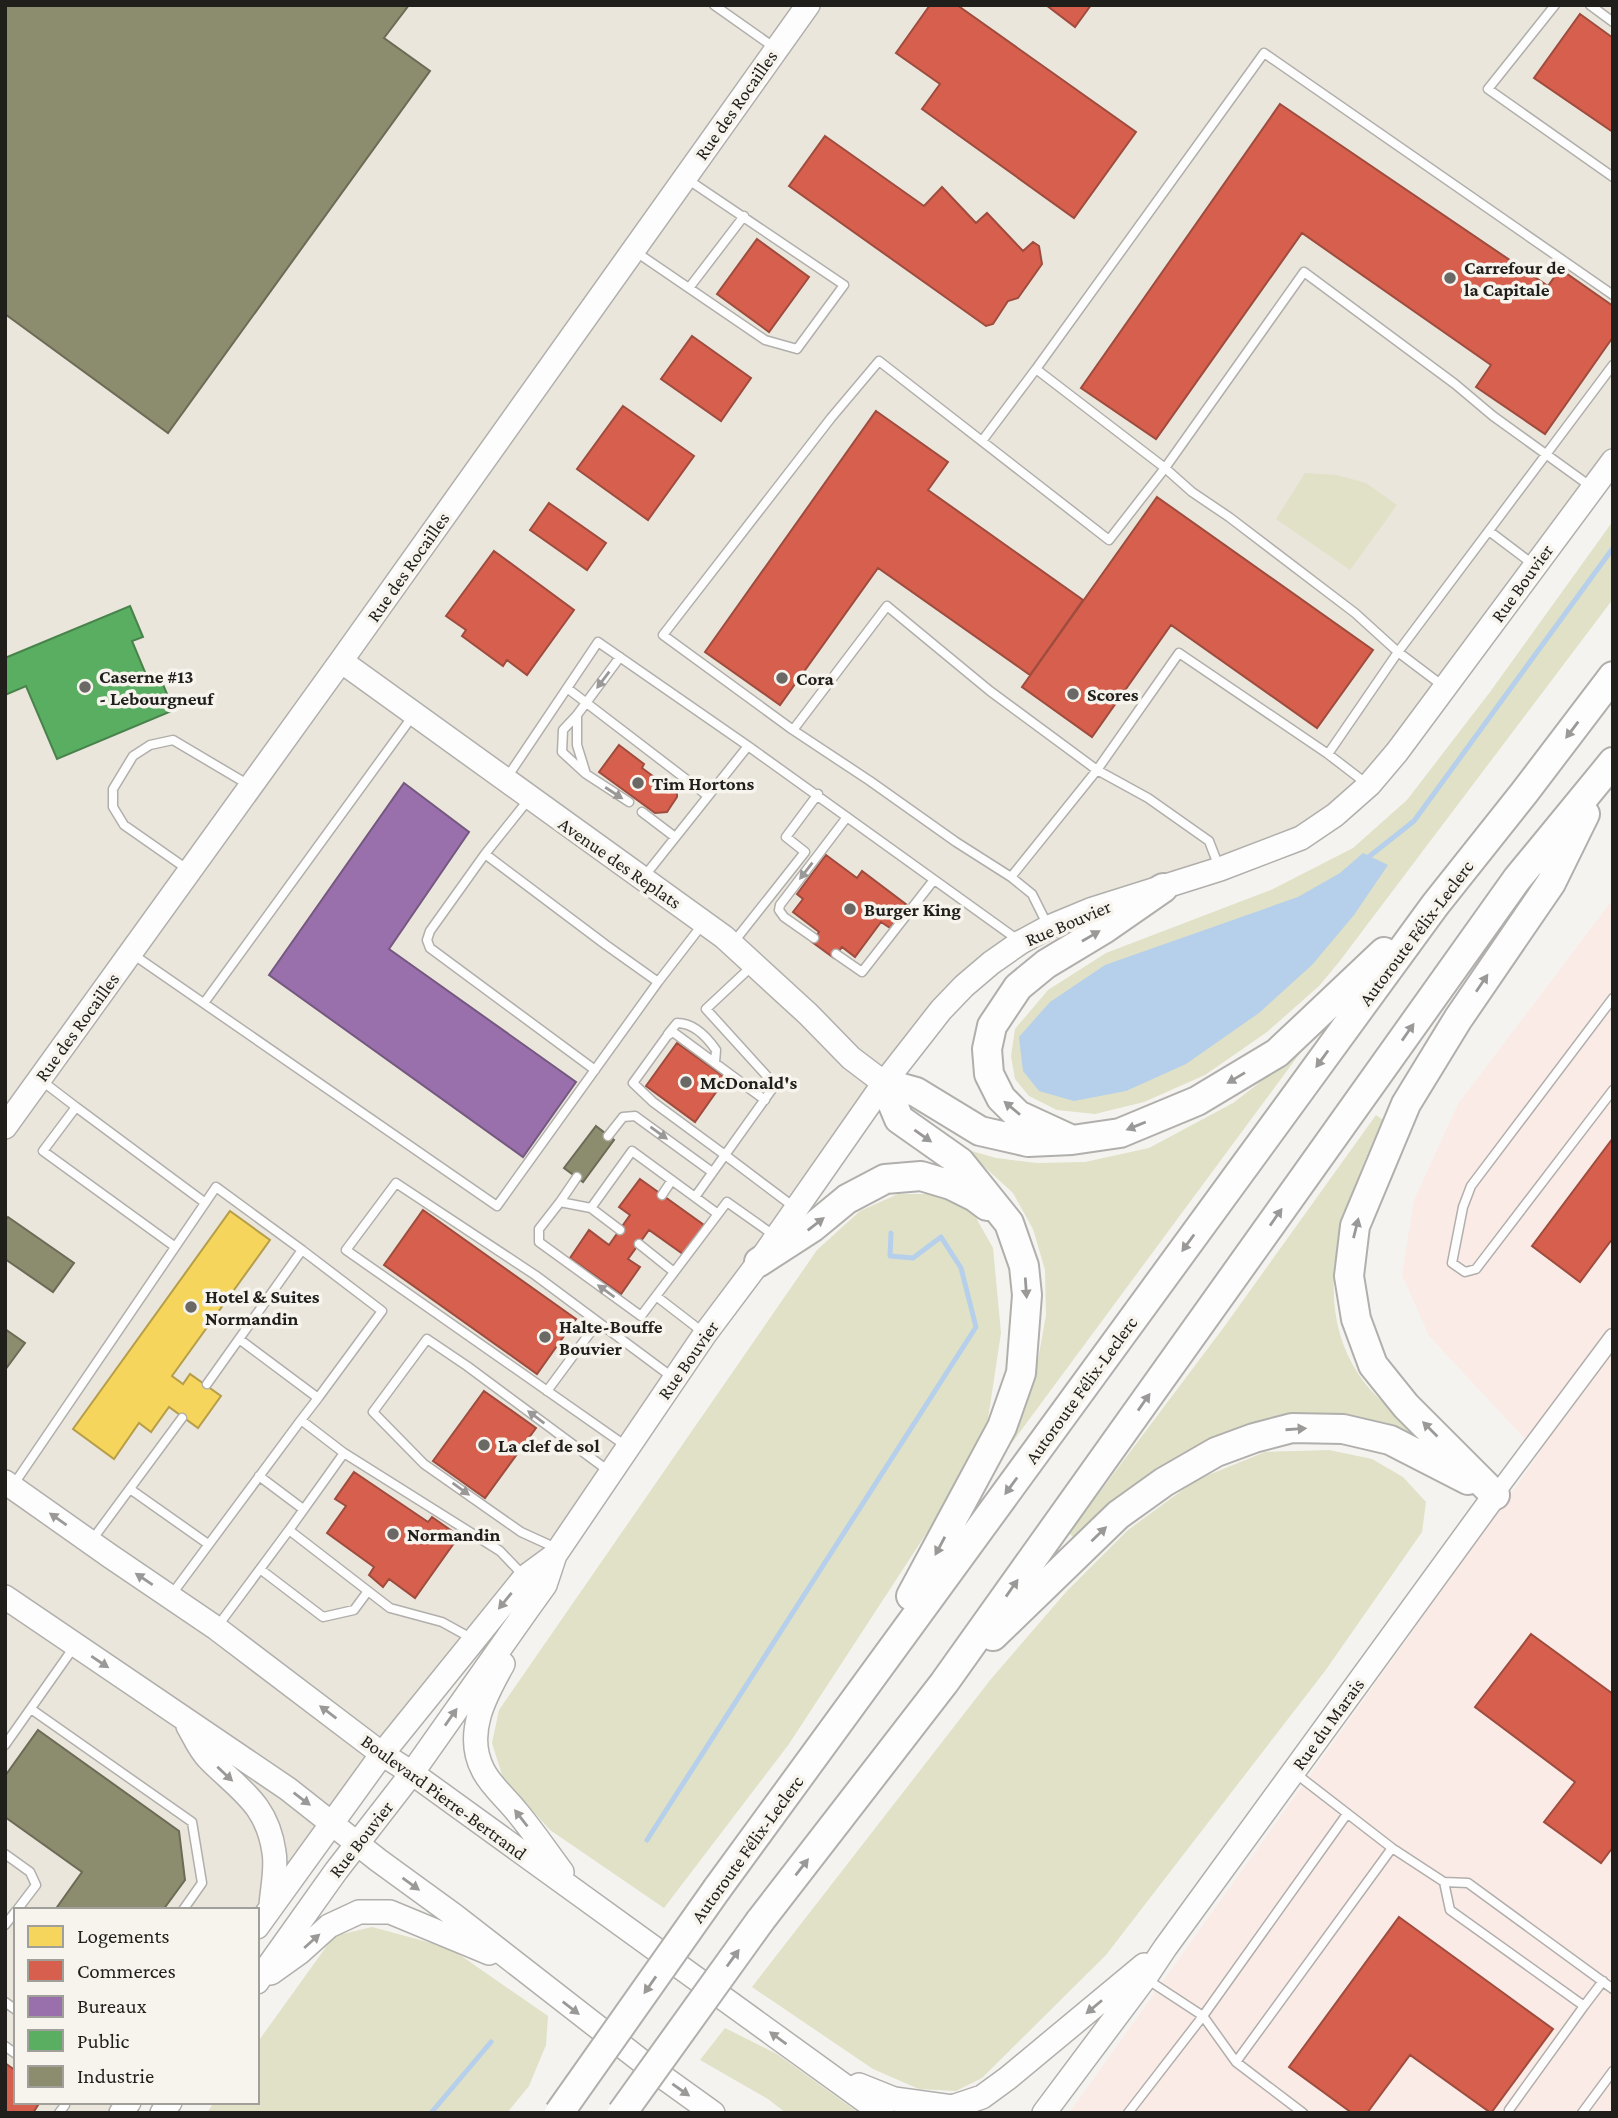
<svg xmlns="http://www.w3.org/2000/svg" width="1618" height="2118" font-family="'Crimson Pro',serif">
	<rect width="100%" height="100%" fill="#f5f3ef"/>
	<path fill="#faebe6" d="M1613,899V2113H1069L1539,1454L1429,1336L1402,1275L1414,1200L1458,1104Z"/>
	<path fill="#eae6dc" d="M5,5H1613V461L1335,815L1090,910L964,986L555,1555L257,1910H16V2102H126L119,2113H5Z"/>
	<path fill="#e0e1c7" d="M1305,473L1337,475L1366,483L1397,505L1350,570L1276,519Z
		M1613,521V599L1339,962L1319,986L1267,1032L1205,1075L1144,1102L1095,1114L1057,1110L1029,1096L1015,1079L1011,1056L1015,1029L1048,990L1106,953L1273,889L1353,848L1407,800L1490,692Z
		M1303,1049L1011,1444L1035,1377L1046,1315L1045,1270L1033,1229L1013,1193L965,1149L996,1158L1037,1163L1085,1162L1149,1148L1233,1103Z
		M1376,1115L1383,1120C1347,1197 1306,1295 1359,1375C1373,1396 1394,1412 1414,1427L1407,1434L1385,1423L1347,1417L1298,1416L1077,1541L1069,1533L1224,1327Z
		M898,1194H928L957,1201L975,1216L993,1248L1001,1333L984,1445L789,1744L664,1908L550,1830L503,1778L492,1743L499,1710L817,1250L860,1211Z
		M1329,1450L1372,1459L1403,1477L1426,1502L1422,1532L1325,1671L1106,1955L982,2078L956,2091L919,2089L873,2069L752,1987L991,1679L1066,1592L1128,1530L1196,1480L1265,1452Z
		M372,1927L450,1948L548,2016L546,2045L529,2086L507,2113H207L214,2102H257V2043L334,1936Z
		M725,2028L777,2054L859,2113H786L768,2099L700,2060Z"/>
	<path fill="#b6cfeb" d="M1363,853L1388,865L1354,915L1312,965L1259,1013L1186,1064L1126,1091L1074,1101L1039,1091L1023,1071L1019,1037L1050,1002L1105,965L1298,897L1340,873Z"/>
	<path fill="#f6d55c" stroke="#b69e49" stroke-width="2" d="M230,1211L270,1240L172,1376L183,1384L190,1374L221,1396L198,1428L169,1407L151,1432L139,1423L114,1459L73,1429Z"/>
	<path fill="#d6604d" stroke="#9f4c3e" stroke-width="2" d="M930,5H957L1136,132L1074,218L922,109L940,84L896,53Z
		M1046,5H1091L1075,27Z
		M1580,14L1613,38V132L1534,78Z
		M1280,104L1548,286L1560,269L1613,306V337L1545,434L1476,387L1491,365L1302,233L1156,439L1081,388Z
		M825,136L924,206L942,187L976,223L987,213L1023,251L1033,242L1039,246L1042,264L1018,298L1008,301L993,324L986,326L789,186Z
		M757,239L809,277L769,332L717,294Z
		M692,336L751,378L721,421L661,379Z
		M623,406L694,456L648,520L577,469Z
		M876,411L948,462L928,490L1083,600L1030,675L878,568L780,705L705,652Z
		M1157,497L1373,650L1317,728L1171,625L1092,737L1022,687Z
		M549,503L606,543L587,570L530,530Z
		M494,551L574,610L527,675L507,660L503,666L462,636L466,630L446,616Z
		M619,745L644,764L642,768L677,794V797L667,812L655,813L599,772Z
		M826,855L857,878L862,871L907,905L890,928L881,922L855,957L842,947L834,958L812,942L819,932L793,912L803,899L797,894Z
		M677,1043L726,1078L695,1122L646,1086Z
		M1613,1138V1238L1580,1282L1532,1246Z
		M640,1179L704,1225L683,1254L649,1230L628,1259L640,1267L621,1294L570,1258L589,1230L609,1245L630,1215L619,1207Z
		M423,1210L576,1319L537,1374L384,1265Z
		M484,1391L536,1428L485,1498L433,1461Z
		M354,1472L428,1522L432,1517L459,1536L415,1598L389,1579L383,1587L369,1575L374,1567L327,1533L346,1506L335,1499Z
		M1531,1634L1613,1694V1847L1601,1863L1544,1822L1575,1782L1475,1707Z
		M1399,1917L1553,2029L1491,2113L1410,2055L1367,2113H1352L1289,2067Z
		M5,2063L16,2071V2102H40L33,2113H5Z"/>
	<path fill="#9970ab" stroke="#755880" stroke-width="2" d="M404,783L469,832L389,949L576,1082L523,1157L269,975Z"/>
	<path fill="#5aae61" stroke="#49834c" stroke-width="2" d="M130,606L143,637L132,641L147,677L158,673L174,710L57,759L26,686L5,695V658Z"/>
	<path fill="#8c8c6e" stroke="#6c6b55" stroke-width="2" d="M5,5H409L384,38L430,71L168,433L5,314Z
		M596,1126L614,1140L583,1182L564,1168Z
		M8,1217L74,1263L53,1292L5,1259V1221Z
		M5,1329L25,1343L5,1370Z
		M38,1730L179,1831L185,1880L163,1910H55L82,1872L5,1817V1776Z"/>
	<g fill="none" stroke-linecap="round" stroke-linejoin="round">
		<path stroke="#b6cfeb" stroke-width="5" d="M1366,859L1414,821L1613,548
			M647,1840L976,1327L961,1268L941,1237L913,1258L890,1256L891,1233
			M431,2113L491,2042"/>
		<g stroke="#b1afac" stroke-width="11">
			<path id="lane" d="M714,5L775,48
				M1555,5L1488,89L1613,177
				M1590,5L1613,22
				M636,252L765,340L797,349L844,285L687,179
				M689,288L744,216
				M982,441L1036,369
				M1489,531L1534,565
				M620,657L577,715L563,730L562,752L586,774L629,802
				M1443,686L1398,652L1355,613L1229,517L1192,492L1165,468L1036,369L1264,53L1613,295
				M567,688L708,796
				M577,715V745L586,774
				M793,730L663,635L831,418L879,361L1109,540L1165,468L1304,272L1455,384L1493,416L1590,486
				M1328,754L1398,652L1613,365
				M506,779L598,642L748,746
				M642,812L675,837
				M485,854L529,799
				M187,869L124,825L113,807V789L133,756L150,745L173,740L249,785
				M1011,877L1097,770L1148,798L1209,841L1219,867
				M643,878L748,746L1018,940
				M1047,924L1032,894L1011,877L956,842L870,781L793,730L887,606L990,691L1097,770L1179,653L1328,754L1367,784
				M814,938L784,917L779,910L780,905L847,817
				M733,943L805,852L786,837L818,794
				M131,953L497,1206L658,982L702,925
				M836,954L862,972L933,881
				M752,966L706,1009L775,1085L725,1155L794,1207
				M1613,998L1471,1186L1463,1207L1452,1263L1465,1272L1476,1269L1613,1090
				M204,1003L412,717
				M668,1034L677,1023C693,1023 707,1037 716,1050L715,1063
				M595,1070L430,948L427,940L430,931L485,854L606,945L658,982
				M42,1081L76,1107
				M608,1136L623,1117L635,1116L712,1172
				M662,1195L672,1180
				M695,1197L725,1155L653,1102L633,1083L667,1036L673,1032L765,1100
				M560,1202L577,1177
				M591,1208L560,1202L539,1229V1242L641,1316L727,1202L775,1236
				M620,1230L591,1208L632,1151L718,1214
				M639,1244L674,1272
				M174,1246L43,1151L76,1107L204,1202
				M656,1296L704,1333
				M239,1339L302,1250L382,1311L318,1398
				M207,1384L239,1339L318,1398L301,1420
				M547,1391L598,1322
				M626,1446L346,1250L396,1183L535,1275L672,1377
				M259,1476L303,1509
				M14,1484L216,1187L302,1250
				M130,1489L208,1544
				M289,1530L344,1453L500,1551L523,1575
				M92,1540L182,1418
				M556,1548L521,1532L424,1464L373,1412L427,1339L467,1366L610,1472
				M260,1569L323,1617L354,1610L368,1591
				M172,1594L301,1420L344,1453
				M217,1627L289,1530L390,1608L442,1622L471,1638
				M31,1709L192,1822L202,1883L183,1910
				M5,1745L74,1647
				M1295,1773L1392,1848L1444,1882L1450,1910L1584,2006L1603,1981
				M5,1854L30,1872L36,1885L17,1910
				M1444,1882L1468,1883L1613,1989
				M5,1925L16,1911
				M1148,1980L1203,2016L1347,1814
				M5,2002L16,2010
				M5,2046L16,2054
				M1236,2062L1392,1848
				M1509,2110L1584,2006
				M59,2113L65,2105L64,2102
				M1128,2113L1203,2016L1236,2062L1303,2113
				M1582,2113L1613,2071"/>
		</g>
		<g stroke="#b1afac" stroke-width="19">
			<path id="street" d="M1495,1495L1613,1337"/>
		</g>
		<g stroke="#b1afac" stroke-width="26">
			<path id="secondary" d="M341,661L724,937L808,1014L851,1058L884,1083
				M5,1127L341,661L808,5
				M5,1482L110,1556L216,1628L382,1754L412,1773L882,2113
				M5,1597L288,1789L378,1860L455,1916L649,2067L713,2113
				M503,1664C485,1696 464,1734 483,1770C491,1786 506,1798 517,1812C533,1831 547,1852 562,1872
				M188,1726C194,1736 199,1749 208,1758C239,1790 267,1803 274,1852C277,1869 272,1889 271,1906
				M257,1927L382,1754L525,1577L555,1555
				M271,1973L299,1953L329,1926L359,1912H390L489,1953
				M257,1982L336,1871L412,1773L527,1610L545,1585L555,1555L705,1334L759,1262L884,1083L941,1010L964,986L991,963L1021,942L1049,927L1090,910L1220,869L1301,838L1335,815L1369,785L1397,752L1613,461
				M859,2085L894,2099L952,2107L982,2097L1008,2078L1144,1965
				M121,2113L129,2102
				M162,2113L170,2102
				M1044,2113L1145,1978L1165,1948L1495,1495"/>
		</g>
		<g stroke="#b1afac" stroke-width="32">
			<path id="highway" d="M884,1083L899,1119L960,1162L1009,1223L1024,1266L1027,1295L1021,1373L1002,1427L911,1596
				M884,1083L916,1092L980,1131L1028,1142L1072,1140L1120,1133L1197,1101L1277,1053L1384,952
				M1070,1139L1018,1115L1001,1098L989,1074L987,1049L992,1026L1018,987L1046,964L1104,929L1163,888
				M759,1262L813,1227L847,1199L885,1179L921,1176L951,1185L975,1197L987,1206
				M1495,1495L1406,1406L1373,1365L1356,1319L1349,1276L1355,1226L1406,1104L1458,1019L1551,883L1585,814
				M993,1636L1118,1515L1164,1482L1216,1452L1254,1438L1292,1428L1343,1429L1390,1440L1468,1480
				M717,1889L1435,905L1524,793L1613,676
				M760,1921L944,1683L1517,879L1613,762"/>
		</g>
		<use href="#lane" stroke="#fefdfd" stroke-width="8"/>
		<use href="#street" stroke="#fefdfd" stroke-width="16"/>
		<use href="#secondary" stroke="#fefdfd" stroke-width="23"/>
		<use href="#highway" stroke="#fefdfd" stroke-width="28"/>
		<g stroke="#b1afac" stroke-width="32" stroke-linecap="butt">
			<path id="highway-bridge" d="M559,2113L717,1889
				M622,2113L760,1921"/>
		</g>
		<use href="#highway-bridge" stroke="#fefdfd" stroke-width="28"/>
	</g>
	<defs><path id="oneway-solid" d="M-6-.8H1V-3.2L6.5 0L1 3.2V.8H-6Z" transform="scale(1.75)"/></defs>
	<g fill="#9a9998">
		<use href="#oneway-solid" transform="translate(603 680) rotate(127)"/>
		<use href="#oneway-solid" transform="translate(1572 730) rotate(127)"/>
		<use href="#oneway-solid" transform="translate(614 793) rotate(33)"/>
		<use href="#oneway-solid" transform="translate(806 871) rotate(128)"/>
		<use href="#oneway-solid" transform="translate(1091 936) rotate(-30)"/>
		<use href="#oneway-solid" transform="translate(1482 983) rotate(-56)"/>
		<use href="#oneway-solid" transform="translate(1408 1032) rotate(-55)"/>
		<use href="#oneway-solid" transform="translate(1322 1059) rotate(126)"/>
		<use href="#oneway-solid" transform="translate(1236 1078) rotate(149)"/>
		<use href="#oneway-solid" transform="translate(1012 1108) rotate(-140)"/>
		<use href="#oneway-solid" transform="translate(1136 1126) rotate(158)"/>
		<use href="#oneway-solid" transform="translate(659 1133) rotate(36)"/>
		<use href="#oneway-solid" transform="translate(923 1136) rotate(35)"/>
		<use href="#oneway-solid" transform="translate(1276 1217) rotate(-55)"/>
		<use href="#oneway-solid" transform="translate(816 1224) rotate(-38)"/>
		<use href="#oneway-solid" transform="translate(1356 1228) rotate(-76)"/>
		<use href="#oneway-solid" transform="translate(1188 1243) rotate(126)"/>
		<use href="#oneway-solid" transform="translate(1026 1288) rotate(86)"/>
		<use href="#oneway-solid" transform="translate(606 1291) rotate(-144)"/>
		<use href="#oneway-solid" transform="translate(1144 1402) rotate(-55)"/>
		<use href="#oneway-solid" transform="translate(536 1417) rotate(-143)"/>
		<use href="#oneway-solid" transform="translate(1296 1429) rotate(-4)"/>
		<use href="#oneway-solid" transform="translate(1430 1429) rotate(-135)"/>
		<use href="#oneway-solid" transform="translate(1011 1486) rotate(126)"/>
		<use href="#oneway-solid" transform="translate(461 1489) rotate(36)"/>
		<use href="#oneway-solid" transform="translate(58 1519) rotate(-145)"/>
		<use href="#oneway-solid" transform="translate(1099 1534) rotate(-44)"/>
		<use href="#oneway-solid" transform="translate(940 1546) rotate(118)"/>
		<use href="#oneway-solid" transform="translate(144 1579) rotate(-146)"/>
		<use href="#oneway-solid" transform="translate(1012 1588) rotate(-55)"/>
		<use href="#oneway-solid" transform="translate(505 1601) rotate(129)"/>
		<use href="#oneway-solid" transform="translate(100 1662) rotate(34)"/>
		<use href="#oneway-solid" transform="translate(328 1712) rotate(-143)"/>
		<use href="#oneway-solid" transform="translate(451 1717) rotate(-55)"/>
		<use href="#oneway-solid" transform="translate(225 1774) rotate(43)"/>
		<use href="#oneway-solid" transform="translate(302 1799) rotate(37)"/>
		<use href="#oneway-solid" transform="translate(521 1818) rotate(-128)"/>
		<use href="#oneway-solid" transform="translate(802 1867) rotate(-52)"/>
		<use href="#oneway-solid" transform="translate(411 1884) rotate(36)"/>
		<use href="#oneway-solid" transform="translate(312 1941) rotate(-42)"/>
		<use href="#oneway-solid" transform="translate(733 1958) rotate(-54)"/>
		<use href="#oneway-solid" transform="translate(650 1985) rotate(125)"/>
		<use href="#oneway-solid" transform="translate(1094 2007) rotate(140)"/>
		<use href="#oneway-solid" transform="translate(571 2008) rotate(38)"/>
		<use href="#oneway-solid" transform="translate(778 2038) rotate(-144)"/>
		<use href="#oneway-solid" transform="translate(681 2090) rotate(35)"/>
	</g>
	<g fill="#6b6966" stroke="#f7f4ed" stroke-width="2.5">
		<circle cx="1450" cy="278" r="7"/>
		<circle cx="782" cy="678" r="7"/>
		<circle cx="85" cy="687" r="7"/>
		<circle cx="1073" cy="694" r="7"/>
		<circle cx="638" cy="783" r="7"/>
		<circle cx="850" cy="909" r="7"/>
		<circle cx="686" cy="1082" r="7"/>
		<circle cx="191" cy="1307" r="7"/>
		<circle cx="545" cy="1337" r="7"/>
		<circle cx="484" cy="1445" r="7"/>
		<circle cx="393" cy="1534" r="7"/>
	</g>
	<g text-anchor="middle" dominant-baseline="central" stroke-width="7" stroke-linejoin="round" paint-order="stroke">
		<g font-size="19" fill="#201f1c" stroke="#f7f4ed">
			<text transform="translate(736 105) rotate(-55)">Rue des Rocailles</text>
			<text transform="translate(408 567) rotate(-55)">Rue des Rocailles</text>
			<text transform="translate(1522 583) rotate(-54)">Rue Bouvier</text>
			<text transform="translate(620 863) rotate(35)">Avenue des Replats</text>
			<text transform="translate(1068 923) rotate(-23)">Rue Bouvier</text>
			<text transform="translate(1416 933) rotate(-53)">Autoroute Félix-Leclerc</text>
			<text transform="translate(77 1027) rotate(-54)">Rue des Rocailles</text>
			<text transform="translate(688 1360) rotate(-55)">Rue Bouvier</text>
			<text transform="translate(1081 1390) rotate(-54)">Autoroute Félix-Leclerc</text>
			<text transform="translate(1328 1724) rotate(-54)">Rue du Marais</text>
			<text transform="translate(444 1797) rotate(36)">Boulevard Pierre-Bertrand</text>
			<text transform="translate(361 1839) rotate(-52)">Rue Bouvier</text>
			<text transform="translate(747 1849) rotate(-54)">Autoroute Félix-Leclerc</text>
		</g>
		<g font-size="19" font-weight="bold" fill="#201f1c" stroke="#f7f4ed" text-anchor="start">
			<text x="1464" y="267">Carrefour de<tspan x="1464" dy="22">la Capitale</tspan></text>
			<text x="99" y="676">Caserne #13<tspan x="99" dy="22">- Lebourgneuf</tspan></text>
			<text x="796" y="678">Cora</text>
			<text x="1087" y="694">Scores</text>
			<text x="652" y="783">Tim Hortons</text>
			<text x="864" y="909">Burger King</text>
			<text x="700" y="1082">McDonald's</text>
			<text x="205" y="1296">Hotel &amp; Suites<tspan x="205" dy="22">Normandin</tspan></text>
			<text x="559" y="1326">Halte-Bouffe<tspan x="559" dy="22">Bouvier</tspan></text>
			<text x="498" y="1445">La clef de sol</text>
			<text x="407" y="1534">Normandin</text>
		</g>
	</g>
	<rect width="1618" height="2118" fill="none" stroke="#201f1c" stroke-width="14"/>
	<rect x="14" y="1908" width="245" height="196" fill="#f7f4ed" stroke="#a19f99" stroke-width="2"/>
	<rect x="28" y="1926" width="35" height="21" fill="#f6d55c" stroke="#a19f99" stroke-width="2"/>
	<text x="77" y="1943" font-size="21" fill="#201f1c">Logements</text>
	<rect x="28" y="1960" width="35" height="21" fill="#d6604d" stroke="#a19f99" stroke-width="2"/>
	<text x="77" y="1978" font-size="21" fill="#201f1c">Commerces</text>
	<rect x="28" y="1996" width="35" height="21" fill="#9970ab" stroke="#a19f99" stroke-width="2"/>
	<text x="77" y="2013" font-size="21" fill="#201f1c">Bureaux</text>
	<rect x="28" y="2030" width="35" height="21" fill="#5aae61" stroke="#a19f99" stroke-width="2"/>
	<text x="77" y="2048" font-size="21" fill="#201f1c">Public</text>
	<rect x="28" y="2066" width="35" height="21" fill="#8c8c6e" stroke="#a19f99" stroke-width="2"/>
	<text x="77" y="2083" font-size="21" fill="#201f1c">Industrie</text>
</svg>
